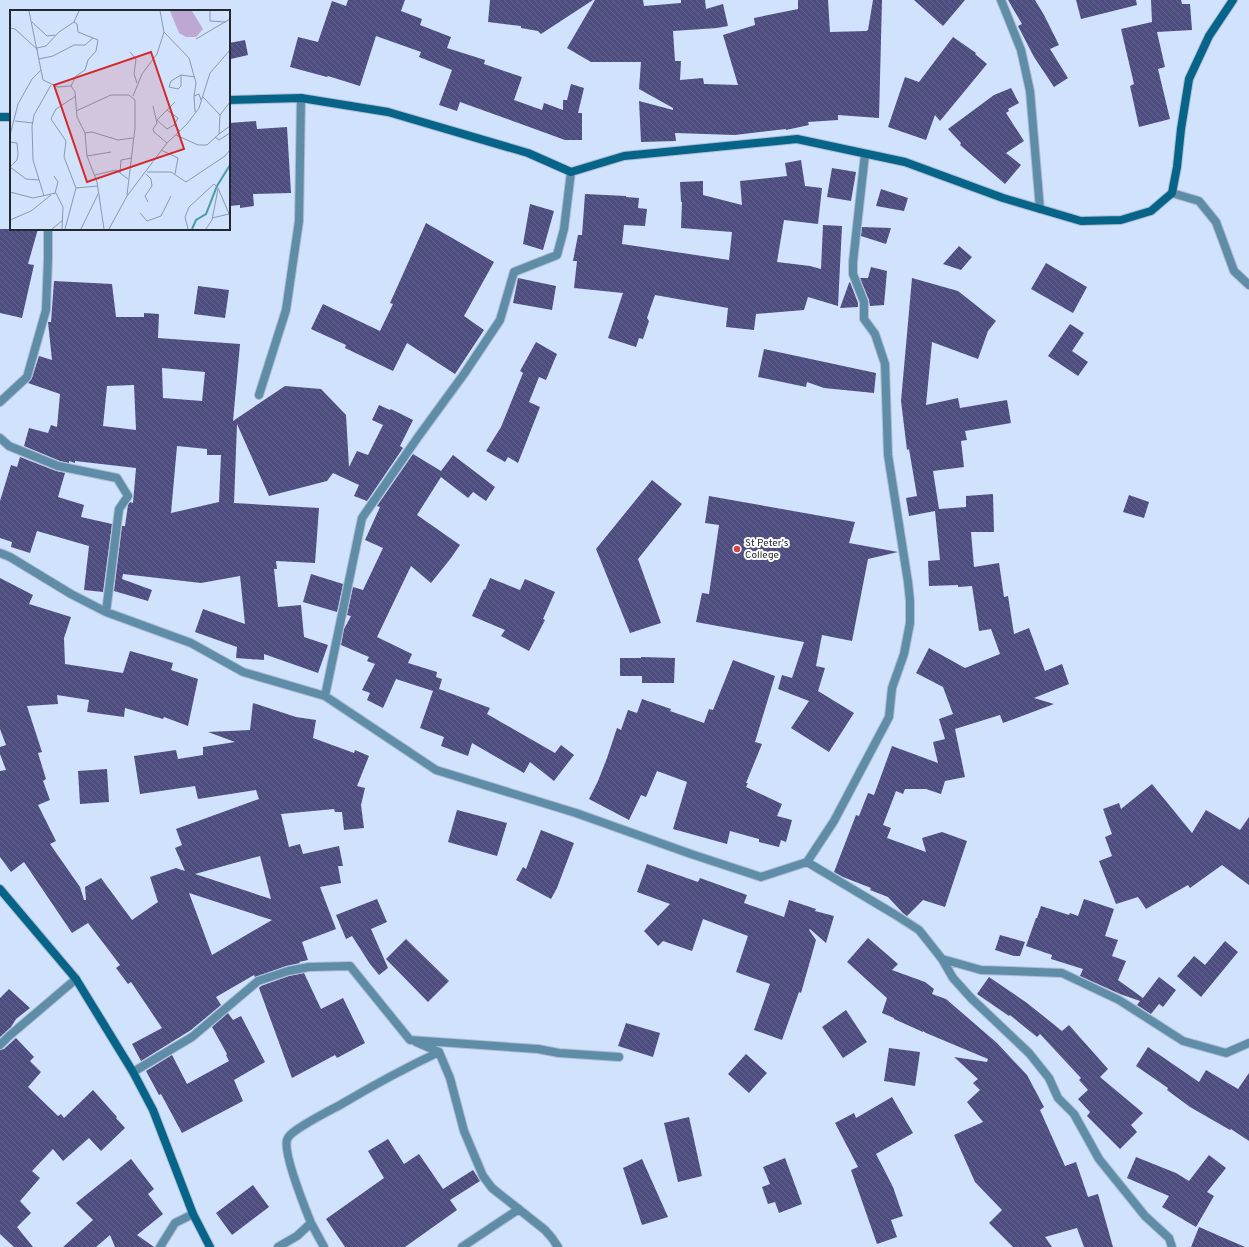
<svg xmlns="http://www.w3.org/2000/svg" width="1249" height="1247" font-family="Overpass,sans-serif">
	<defs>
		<pattern id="building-back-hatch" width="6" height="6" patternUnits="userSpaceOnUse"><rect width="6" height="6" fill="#4e4d7f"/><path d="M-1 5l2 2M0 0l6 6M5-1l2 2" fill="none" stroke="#64648c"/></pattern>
	</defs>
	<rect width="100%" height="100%" fill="#d1e2fd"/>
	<path fill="url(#building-back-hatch)" fill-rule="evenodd" d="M348,0H405L401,11L422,19L420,25L451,37L447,48L485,60L484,64L522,77L514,100L542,110L544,103L563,110V100H567L571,84L584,88L578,113H582V140H565L460,102L457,111L439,105L452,70L419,57L421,52L376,36L360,86L328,76L327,77L290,67L298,37L318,42L332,1L346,6Z
		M490,0H593L541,34L538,31L521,28V26L488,22Z
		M595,0H643L644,6L681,3V0H705L706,9L723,4L728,26L717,28L673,31L675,61H681L680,80L703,78L704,84L738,85L723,35L755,25L754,18L798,9V0H828L830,32L866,31L868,30L873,0H882L879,118L838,115V120L808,122L809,125L786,130V129L735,135L675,133L676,141L641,142L639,101L673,110V108L639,89L641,62H591L567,48Z
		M914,0H965L943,26Z
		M1008,0H1035L1044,15L1059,45L1050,49L1068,78L1054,87L1034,57L1018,26L1022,24Z
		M1076,0H1136L1137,5L1081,19Z
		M1151,0H1181L1182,4H1190L1192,30L1157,32L1165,67L1158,69L1170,119L1139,127L1130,86L1134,84L1121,29L1152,22Z
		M953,37L976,53L975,54L987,64L940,121L935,115L926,140L888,127L905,77L919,82Z
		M245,40L248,55L231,59L229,43Z
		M1011,88L1019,103L1008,109L1009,111L1006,113L1024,141L1006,153L1021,165L1005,184L960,145L961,143L948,129L994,95Z
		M256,121L257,129L287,127L291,193L253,194L254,206L240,208V205L229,206V123Z
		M801,160L805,186L822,188L818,224L784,220L777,262L810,266L821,269L823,225L842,226L838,306L808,297L804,310L756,314L754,330L726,327L728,308L655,295L647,318L649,321L643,339L639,338L636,347L608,338L623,293L574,288L577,261H573L578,235H582L585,194L626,196V197L639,198L638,208L647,209L645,226L624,225L622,244L729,260L732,232L681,228L682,202H681L680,182L703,181V195L742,205L740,181L787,176L785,163Z
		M832,168L856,172L851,201L827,197Z
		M881,189L908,198L904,211L876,206Z
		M530,204L554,211L543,250L523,244Z
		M426,223L494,262L464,316L484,330L455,374L407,343L393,371L345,348L346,345L311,329L323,304L380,331L393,304L390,303Z
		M862,227L891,228L886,244L861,236Z
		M0,229H38L28,264L34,265L22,318L0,313Z
		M959,246L972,257L961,270L943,264Z
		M1046,263L1087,287L1073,313L1031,289Z
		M871,267L887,271L884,305L870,306L869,300L860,278H868Z
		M518,278L556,286L552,310L513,303Z
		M912,278L958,291L996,321L988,331L978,359L932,342L926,405L958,398L960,408L1007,400L1011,423L965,431L967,440L961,441L964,467L933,471L939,509L966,507V496L993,494L994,532H971L974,567L999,563L1004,597L1008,596L1014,634L1029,628L1045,671L1062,664L1069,684L1034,698L1054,704L1003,723L1000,715L955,729L965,777L945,781L941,794L926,789H905L903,794L896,791L883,825L891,828L887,838L926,852L922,838L942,832L967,841L945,907L923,900L907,916L903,913L888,897L870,890L871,888L843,877L834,872L856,815L859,816L868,793L874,795L892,746L938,763L933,742L945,739L939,719L953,714L943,687L916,673L929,648L965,668L1000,654L991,629L979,631L972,586L958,587V585L929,586L928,561L940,560L935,511L909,516L906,498L917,496L909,449L907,450L901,401Z
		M54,281L112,284L116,317H144V313L159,314L158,338L240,344L233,421L285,386L321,389L346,415L349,467L357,451L368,455L383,425L372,420L379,405L390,410L391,409L413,420L400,446L403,448L367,501L354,496L359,485L333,473L327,481L269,496L237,424L234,503L319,508L315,563L276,561L277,569H274L278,607L301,605L304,637L328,645L318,673L264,654V660L236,658L237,647L195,632L203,609L245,624L240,576L201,583L123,574L122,579L152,590L148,601L114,591L122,526H125L128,505L130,502L133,503L136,468L75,461V463L69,461V463L60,461L24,446L29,428L48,433L51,425L57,427L60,394L28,383L32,378L39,356L52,360L48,322H51ZM162,368L205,372L202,401L163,398ZM134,385L136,430L103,426L107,386ZM177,446L207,449V455H221L219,502L171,513Z
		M850,282L858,303V307L840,308L849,283Z
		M198,286L229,290L225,318L194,314Z
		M1070,324L1084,333L1072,351L1088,362L1078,376L1048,356Z
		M536,342L557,354L546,380L539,377L529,402L540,407L518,463L508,457L505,462L486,451L501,427L523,373L520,371Z
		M764,349L876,373L874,393L824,388L807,382L806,387L758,377Z
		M413,454L441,471L453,455L495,487L486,501L473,492L468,498L441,477L417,515L460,545L451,558L431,583L411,566L377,637L412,654L408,663L437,672L436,677L442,679L439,689L490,708L487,714L555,753L561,745L574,755L554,781L530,762L524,773L472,743L468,756L441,746L444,737L420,728L433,691L396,679L383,708L367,700L370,693L362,690L375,664L367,661L369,657L341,645L344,629L351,616L347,615L353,587L363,590L383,548L365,540L380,507L377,506Z
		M20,457L56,471L65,473L58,497L84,505L81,517L112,524L103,592L84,590L89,546L37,531L30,553L11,547L12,542L0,538V501L11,465L17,467Z
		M652,480L682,504L638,559L661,623L630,633L596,549Z
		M1129,495L1149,502L1144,518L1123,512Z
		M709,496L855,522L849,543L898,552L868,559L852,641L822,635L816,666L825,668L818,691L854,713L829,752L791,728L809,701L778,689L782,675L792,678L804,642L696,622L702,593L709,594L719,525L705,523Z
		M311,574L343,584L337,612L303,602Z
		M0,578L33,595L29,604L71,617L64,638L65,664L123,673L130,651L173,663L171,670L198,679L188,726L164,717L163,719L125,708L124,717L87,712L89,700L57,695L58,704L27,706L42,752L38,753L46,779L43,781L50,800L38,805L56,841L50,844L80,887L84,900H86L85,887L101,878L132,920L158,902L150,877L176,868L185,871L175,848L182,845L176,829L259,799L256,790L198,799L195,786L140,794L134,756L176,750L178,759L203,755V747L235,742L208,732L250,730L253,703L296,717L316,720L313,738L354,753L355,750L369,756L357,786L365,788L361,805L364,828L344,830L342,812H335L334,809L281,814L289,847L300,844L303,854L339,846L343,866H338L341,883L320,887L336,929L302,942L308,960L299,962L300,963L286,966L255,977L254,975L216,997L221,1005L191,1030L141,1061L132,1044L162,1028L131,982L128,984L116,968L120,965L88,923L72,933L24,862L11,872L0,857V771L6,770L0,754V747L6,745L0,729ZM260,856L271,899L195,874ZM189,893L272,920L212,955Z
		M490,578L520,590L525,579L555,592L543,619L545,620L529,651L501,636L505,630L472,616L484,589L485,590Z
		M641,657L675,658L674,683H642V676H620V658H641Z
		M733,660L775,676L755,742L762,744L746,783H748L746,787L782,804L777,816L792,820L786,842L781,840L779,847L759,842V839L730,831L727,844L673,829L687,782L657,771L646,797L641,795L629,820L589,799L598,781L607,758L617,728L621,730L628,710L637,713L642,699L671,709L670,711L704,723L709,709L713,710Z
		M107,769L109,802L80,804L78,771Z
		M1152,784L1192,833L1206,810L1240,830L1249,817V885L1222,865L1190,888L1188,885L1146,909L1138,897L1116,904L1099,861L1112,856L1105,837L1112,834L1103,809L1119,803L1121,809Z
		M457,810L507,823L497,856L448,842Z
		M541,830L574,843L557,888L551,899L516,880L523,867L526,869Z
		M647,864L698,882L700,878L747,895L744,903L784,917L789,900L816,909L815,911L834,916L826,943L810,929L809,930L816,940L801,993L799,992L782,1040L754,1030L770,984L736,972L748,936L703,919L692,951L663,941L658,946L644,931L670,904L637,892Z
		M377,899L387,922L371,929L388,968L379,975L370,964L352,936L346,939L336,915Z
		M1084,899L1114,909L1105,936L1118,940L1112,956L1126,961L1118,980L1143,998L1159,977L1176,990L1163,1007L1159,1004L1151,1014L1137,1005L1140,1001L1120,994L1080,976L1083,969L1051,959L1052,955L1026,946L1036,918H1037L1041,906L1069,915L1070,913L1078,916Z
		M1000,935L1025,942L1020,956H1014L995,950Z
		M868,938L898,964L892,970L925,982L934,989L932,994L946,999L997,1043L1027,1075L1044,1107L1040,1110L1065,1166L1076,1162L1088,1197L1098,1194L1113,1247H1084L1077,1228L1045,1237L1052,1247H1013L989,1223L1002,1210L975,1182L954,1135L983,1122L967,1102L980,1090L973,1083L978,1079L954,1057L987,1062L988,1059L926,1033L923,1031V1032L894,1019V1018L882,1013L887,998L847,962Z
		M406,939L449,981L428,1002L386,959Z
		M1225,941L1238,952L1201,997L1177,976L1194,956L1205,965Z
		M304,973L321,1009L343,998L365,1043L337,1058L335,1055L292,1078L259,988L261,986L289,976Z
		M989,977L1027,1003L1062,1031L1069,1025L1108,1069L1100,1077L1143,1113L1131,1125L1137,1132L1120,1149L1087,1116L1090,1112L1078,1099L1088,1090L1079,1080L1081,1078L1040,1034L1037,1037L1010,1015L1009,1016L977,994Z
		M9,989L30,1008L16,1019L11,1027L0,1037V998Z
		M846,1010L867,1042L843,1058L822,1027Z
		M228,1013L233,1020L241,1016L265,1062L234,1080L243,1101L182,1133L161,1094L159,1095L146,1071L172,1055L187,1084L229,1061L226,1055L227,1054L212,1027Z
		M626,1023L660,1033L653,1057L618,1046Z
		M16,1038L34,1057L30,1061L41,1072L28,1087L58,1116L61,1114L64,1118L93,1090L117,1117L116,1118L125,1128L101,1151L89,1138L63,1161L53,1149L32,1171L40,1178L20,1201L31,1213L17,1227L33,1247H14L0,1234V1050L4,1049Z
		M1148,1047L1199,1082L1206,1070L1238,1089L1249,1073V1141L1231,1129L1230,1130L1190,1107L1167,1090L1168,1088L1136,1066Z
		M889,1048L920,1052L915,1086L884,1081Z
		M746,1054L767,1073L749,1093L728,1074Z
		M892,1097L913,1133L876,1154L893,1187L903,1216L891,1220L897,1237L877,1244L851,1170L858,1167L835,1123L854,1113L856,1118Z
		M689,1117L702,1176L678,1182L664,1123Z
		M388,1139L404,1164L419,1154L443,1189L473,1170L480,1181L450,1200L457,1210L405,1247H345L326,1219L384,1178L368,1151Z
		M1209,1155L1226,1168L1207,1192L1214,1196L1196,1227L1162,1207L1169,1196L1127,1178L1136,1157L1176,1173L1189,1181Z
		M785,1158L802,1204L779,1213L775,1202L768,1204L762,1187L770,1184L763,1167Z
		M131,1159L154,1189L148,1194L163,1214L137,1235L154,1247H115L110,1235L96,1247H63L93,1220L76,1203Z
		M642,1159L668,1217L642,1225L623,1168Z
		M253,1185L269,1207L232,1235L216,1213Z
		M1199,1227L1245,1247H1191Z"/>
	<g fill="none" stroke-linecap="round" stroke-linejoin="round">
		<g stroke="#aebdd4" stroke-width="10">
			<path id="street" d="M1001,0L1021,50L1030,91L1040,209
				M1172,193L1199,201L1216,222L1234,271L1249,285
				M259,395L286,310L299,221L301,98
				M0,402L27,377L46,310L48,259V229
				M0,438L9,446L58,466L117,478L128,496L119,509L106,612
				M0,553L10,557L71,594L106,612L191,643L243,672L325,696L436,770L576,813L691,854L761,877L807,862L834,821L889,717L892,688L904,654L910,623V601L908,582L888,455L885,364L875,334L864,319V302L853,274V262L865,154
				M325,696L362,518L418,437L464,374L500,320L514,272L557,255L564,229L571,172
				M807,862L894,914L919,930L942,959L953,978L971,998L1029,1053L1049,1078L1058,1098L1074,1114L1099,1159L1145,1216L1169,1238L1172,1247
				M942,959L981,970L1062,973L1119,1000L1183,1041L1226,1053L1249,1043
				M416,1042L439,1052
				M0,1045L9,1036L76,979
				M133,1072L192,1037L258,981L288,971L309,967L350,966L410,1040L538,1049L559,1053L619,1057
				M311,1223L324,1247
				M160,1247L175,1223L193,1214
				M278,1247L297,1236L311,1223C305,1208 283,1153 287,1140C288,1137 292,1133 295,1131C309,1121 325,1113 340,1105C372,1086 405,1068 439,1052L450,1078L464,1131L483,1176L492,1188L545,1230L552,1238L558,1247
				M462,1247L519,1209"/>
		</g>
		<g stroke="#aebdd4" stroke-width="10">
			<path id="secondary" d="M229,100L301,98L388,112L528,153L571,172L624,156L797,139L905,162L1003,198L1081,221L1121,220L1151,211L1172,193L1177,167L1181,129L1189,79L1209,36L1233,0
				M0,117H11
				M0,889L76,979L133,1072L153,1110L193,1214L210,1247"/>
		</g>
		<use href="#street" stroke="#5f8da7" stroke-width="8"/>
		<use href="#secondary" stroke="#076489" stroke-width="8"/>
	</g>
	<circle fill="#d34446" stroke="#fff" stroke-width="1.5" cx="737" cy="549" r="4"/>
	<g text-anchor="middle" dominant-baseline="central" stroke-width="4" stroke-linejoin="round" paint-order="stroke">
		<g font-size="10" fill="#222832" stroke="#fff" text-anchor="start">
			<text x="745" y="543">St Peter's<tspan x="745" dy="12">College</tspan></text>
		</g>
	</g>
	<g transform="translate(10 10)">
		<rect width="220" height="220" fill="#d1e2fd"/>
		<path d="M160,1H182L193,19L186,27H176L169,23Z" fill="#bea8d3"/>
		<path fill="none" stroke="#4a9ca8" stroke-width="2" d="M182,219L186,210L196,204L207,176L220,155"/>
		<path fill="none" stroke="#8b98ac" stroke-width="1" d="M19,1L33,70L48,77L61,76L65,82L67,107L75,123L77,146L87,172L94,219M150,1L154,22M200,1V11L216,12M22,12L37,26L45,25M64,12L69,1M0,18L5,19L28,40M186,29L220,9M27,38L36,36L49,22L64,12L67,14L68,22L88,30L86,41L78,50L75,60L66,66L61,76M120,42L126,49L124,64L127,73M29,49L43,46L64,35H75L83,28M171,65V76L168,79L159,77L161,71L171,65L185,67M66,86L46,99L41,109L56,131L54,147L66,178L88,176M123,86L132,64L147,44L154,22L179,48L186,73L184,86L189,84L191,90M184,86L185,102M193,87L210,105M165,92L147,110L157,119L164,115L170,121M143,96L147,113L143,119L144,122L157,133M157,100L168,108L164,115M66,101L101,85H119L125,90V118L117,185M5,111L23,113M75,123L82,122L108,130L123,128M209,124L220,116M0,125L8,94L22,69L31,60M166,125L188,135H197L209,124L210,105L220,92M205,127L209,130L220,123M0,132L7,133L8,144L7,150L0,157M151,140L168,148L165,164M77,146L101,142M0,157L16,169L29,170M137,162H161L176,172L215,146L220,140M110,163L111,150L122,148M136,164L141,169L142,176L135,186L138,192M85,165L106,160L118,169M44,166L48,172L45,183M0,182L23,188L46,183L53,197L52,219M34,186L23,150L22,116L24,105L41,75M130,203L137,211L151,206L161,186M202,208L219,204M0,210L21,201L41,185M42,219L53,210M55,219L66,178M71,219L88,184M99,219L117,186L157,133L177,114L189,98L200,63L220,40M178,219L175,207L179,197L204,174L208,178L220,206M196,219L202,210L208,179"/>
		<path fill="#d62828" fill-opacity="0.15" stroke="#d62828" stroke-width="2" d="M141,42L174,139L77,172L44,75Z"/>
		<rect width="220" height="220" fill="none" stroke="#222832" stroke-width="2"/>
	</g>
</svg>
